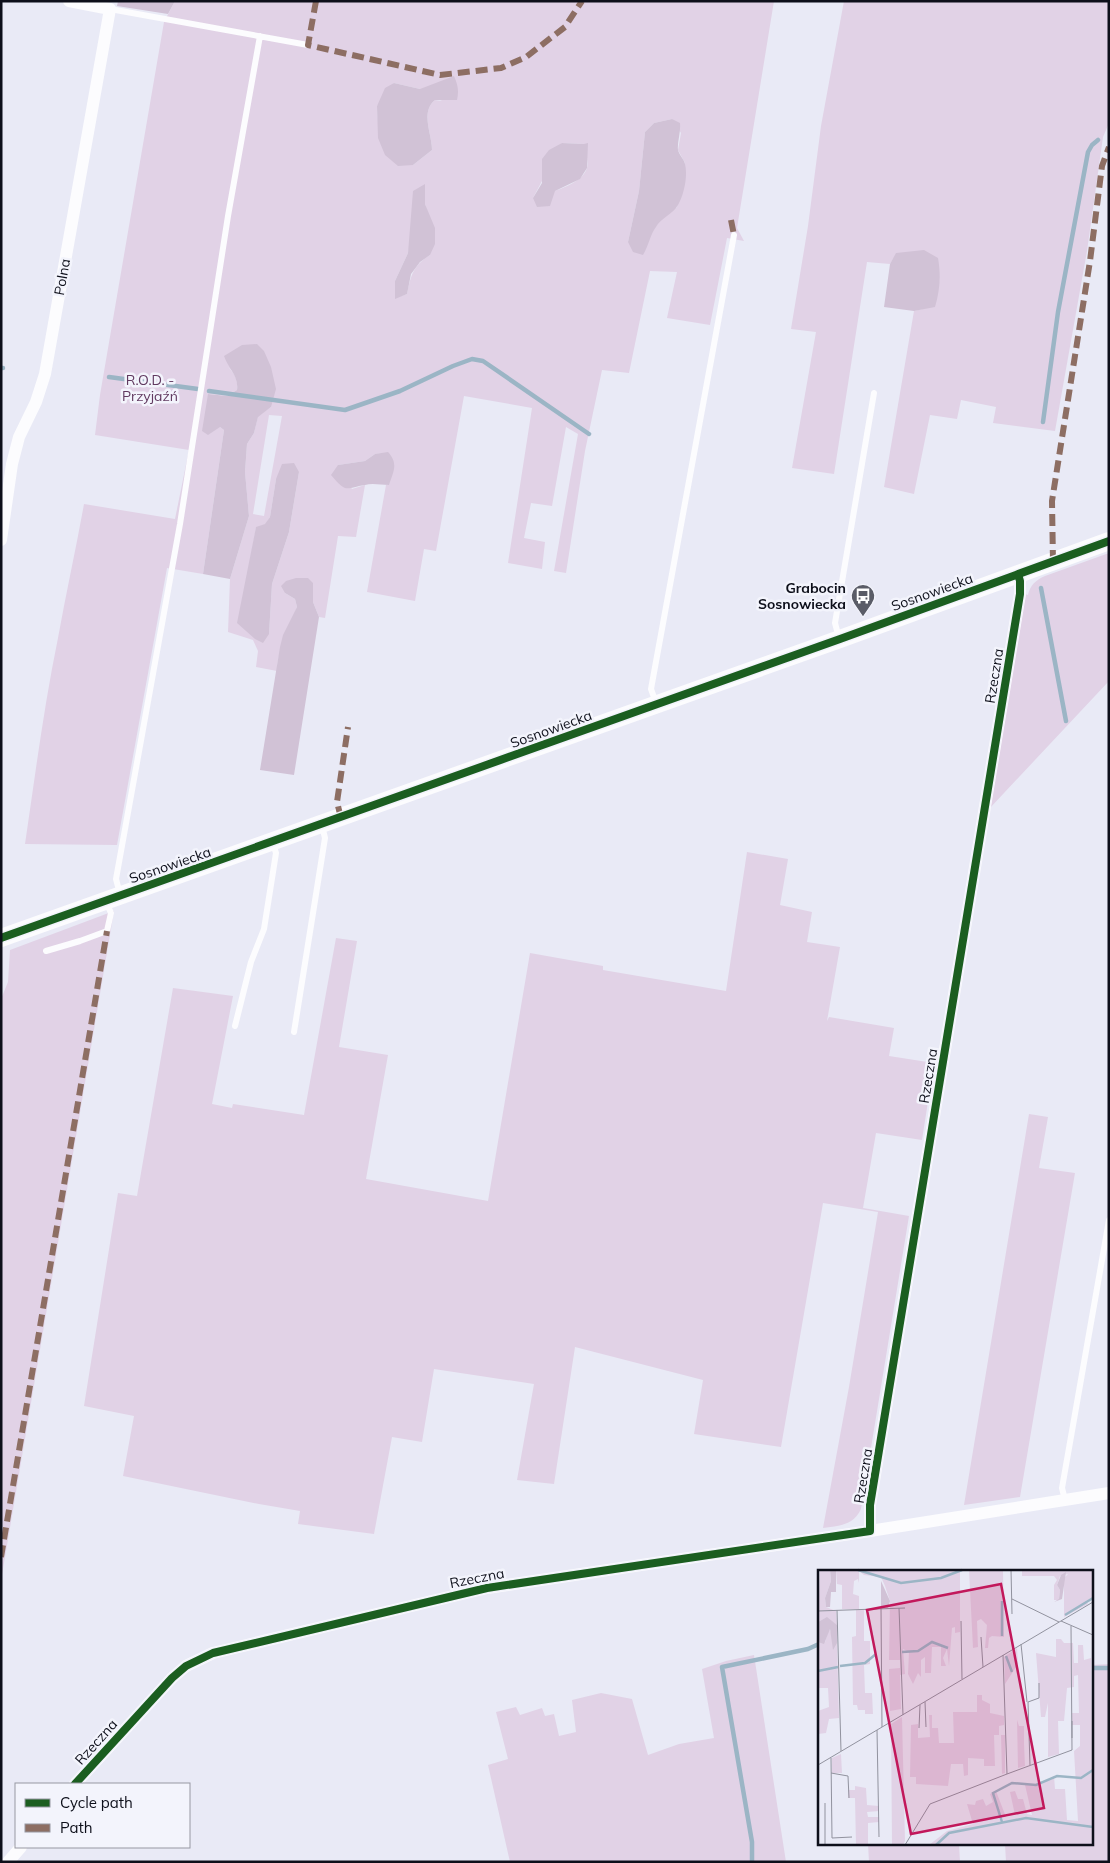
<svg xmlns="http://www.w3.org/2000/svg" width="1110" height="1863" font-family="Mulish,sans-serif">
	<rect width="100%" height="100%" fill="#e9eaf6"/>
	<path fill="#e1d2e6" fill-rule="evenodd" d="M175,1H774L737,228L744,241L727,238L710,325L667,318L677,272L650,271L629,373L602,370L585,451L566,573L554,571L578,434L566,427L552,506L531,503L524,538L545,542L542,569L508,563L532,408L464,396L436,551L424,549L415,601L367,592L386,485H389L388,453L375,454L365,461L338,465L352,489L365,485L356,537L338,536L325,618L319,617L313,602V583L285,593L295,599L297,607L278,659L277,671L256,667L258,651L253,640L228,632L230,579L249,516L245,472L247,444L254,433L258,416L271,407L228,367C235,374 238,379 237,390L227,396L208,394L220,427L224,430L203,574L167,568L117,845L25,844C35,776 44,706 58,638C66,593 76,549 84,504L175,519L189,450L95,435L100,395L164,22ZM394,83L420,89L442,101L435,100C420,112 432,134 432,150L413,165L379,138L377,106ZM672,119L681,133L678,150L685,163L677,207L661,219L654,229L628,242L639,191L645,132L654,123ZM562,143L584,144C585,151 589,160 587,168C582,185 548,193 533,198ZM425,184V204L429,216L430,255C413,266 411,275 407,294L395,298V281L408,253ZM269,415L282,416L264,516L253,514ZM299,472L289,532L272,584L269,634L250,561L256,528L266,524L270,517L276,479Z
		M844,1H1109V123L1103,137L1087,251L1055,431L993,423L996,407L961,400L957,419L930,415L914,494L884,487L914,311L935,306L897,253L890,264L867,262L834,474L792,468L816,332L791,329L808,226L821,126Z
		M1109,553V681L990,808L1025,594L1028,595C1030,585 1036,580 1045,576Z
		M747,852L788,859L780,905L812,912L807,942L840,947L827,1021L829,1017L894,1028L889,1056L934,1063L922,1140L876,1133L863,1208L909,1216L861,1509C854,1525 839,1526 823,1528L849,1387L878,1212L823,1203L781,1447L694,1434L703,1380L575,1347L554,1484L517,1480L534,1384L434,1369L422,1442L392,1437L374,1534L298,1524L300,1511L259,1504L123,1476L134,1416L84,1406L118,1193L137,1196L173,988L233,996L212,1104L232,1108L233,1104L304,1115L336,938L357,941L339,1047L388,1055L366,1179L488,1201L530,953L603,966V970L726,991Z
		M114,911L4,1563L1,1580V999L8,982L10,950Z
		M1029,1114L1048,1117L1039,1168L1075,1173L1020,1497L964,1505Z
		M754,1655L786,1862H510L488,1765L508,1759L496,1712L516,1707L520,1715L542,1708L545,1716L554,1714L559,1736L576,1732L572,1700L601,1693L632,1699L648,1755L679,1744L714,1738L702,1669L726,1661Z
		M1109,1664V1862H1006L1005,1844H1091V1665Z
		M868,1844H959L960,1862H869Z"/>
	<path fill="#d1c2d6" d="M118,1H175L168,14L117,6Z
		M454,76C458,85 459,91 457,100H435C420,112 432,134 432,150L413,165L398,166L385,155L378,138L377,106L385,88L394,83L420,89Z
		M672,119L680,123C681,132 677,143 678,150C679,155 684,159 685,164C688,176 684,195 678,205C673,214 661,218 656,227C650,235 649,245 643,255L633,252L628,242L639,191L645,132L654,123Z
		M562,143L584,144L588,143L587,168L580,179L555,191L550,206L537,207L533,198L542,183V159L549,150Z
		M425,184V204L435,228V244L430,255L420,262L411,274L407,294L395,299V281L408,253L413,191Z
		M924,250L938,258C941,275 940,290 935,307L914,311L884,307L890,264L896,253Z
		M257,344L264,351L271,367L276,389L271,407L258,417L254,433L247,444L245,472L249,516L230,579L203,574L224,430L220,427L208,435L202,431L208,394L227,396L237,390C239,376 228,368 224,356L242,345Z
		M388,452C399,464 393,472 389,485C381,485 372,483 365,485C345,488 347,494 331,475L338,465L365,461L375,454Z
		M294,463L299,472L289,532L272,584L269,634L263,643L255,639L237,623L256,527L265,524L270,517L276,479L282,464Z
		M296,578H308L313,583V602L319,617L294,775L260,770L280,647L283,635L297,607L295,599L285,593L281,586L286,581Z"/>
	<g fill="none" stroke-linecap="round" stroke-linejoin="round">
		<path stroke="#9bb5c5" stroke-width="4.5" d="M1,368H3
			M109,377L198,389
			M209,391L345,410L400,391L453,366L472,359L483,361L589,434
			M1043,422L1058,312L1088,152L1092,145L1098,140
			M1041,588L1066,721
			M1091,1668H1109
			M752,1862V1842L722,1667L808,1649L819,1644"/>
		<path stroke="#fcfcfe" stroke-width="6" d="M110,9L308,45
			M839,638L835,623L874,393
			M656,703L651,689L734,235
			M120,894L116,879L180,524L228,216L260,36
			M46,951L80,941L107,931L111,913L106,902
			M235,1026L251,962L264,929L276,853L273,844
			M294,1032L325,838L322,826
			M1065,1500L1062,1488L1109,1220"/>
		<path stroke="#fcfcfe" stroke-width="12" d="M1,540L12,464L19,437L36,402L45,374L110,9L69,1
			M870,1531L1109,1493
			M75,1784L172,1678L186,1666L213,1653L487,1588L870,1531V1505L1020,594V581L1018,574
			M8,1862L21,1847"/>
		<path stroke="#fcfcfe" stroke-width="18" d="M1,938L840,639L1109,541"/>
		<path stroke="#8d6e63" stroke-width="6" stroke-dasharray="12 6" stroke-linecap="butt" d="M316,1L308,45L440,75L501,68L526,57L565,27L582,1
			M731,220L734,235
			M1053,562L1052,501L1090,261L1102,166L1109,147
			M341,818L337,802L348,727
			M1,1557L107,931"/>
		<g stroke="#f3f4fc" stroke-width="11">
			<path id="cycleway" d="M1,938L840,639L1109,541
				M75,1784L172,1678L186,1666L213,1653L487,1588L870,1531V1505L1020,594V581L1018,574"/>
		</g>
		<use href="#cycleway" stroke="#1b5e20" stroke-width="8"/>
	</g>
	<defs>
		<g id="bus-pin" transform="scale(1.25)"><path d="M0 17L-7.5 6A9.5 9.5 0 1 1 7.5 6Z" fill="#5a5c67" stroke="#f3f4fc"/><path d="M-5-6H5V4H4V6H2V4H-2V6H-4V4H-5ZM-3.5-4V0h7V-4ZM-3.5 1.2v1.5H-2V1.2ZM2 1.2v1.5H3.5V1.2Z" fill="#fff"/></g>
	</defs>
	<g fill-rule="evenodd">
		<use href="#bus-pin" x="863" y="596"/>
	</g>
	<g text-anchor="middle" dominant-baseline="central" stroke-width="5" stroke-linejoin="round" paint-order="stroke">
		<g font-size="14" fill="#0d0f1a" stroke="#f3f4fc">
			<text transform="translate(62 277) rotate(-80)">Polna</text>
			<text transform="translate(932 592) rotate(-20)">Sosnowiecka</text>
			<text transform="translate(994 676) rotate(-81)">Rzeczna</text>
			<text transform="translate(551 729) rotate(-20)">Sosnowiecka</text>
			<text transform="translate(170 865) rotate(-19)">Sosnowiecka</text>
			<text transform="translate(928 1076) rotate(-81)">Rzeczna</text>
			<text transform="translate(863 1476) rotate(-81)">Rzeczna</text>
			<text transform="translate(477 1578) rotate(-11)">Rzeczna</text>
			<text transform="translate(96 1742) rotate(-48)">Rzeczna</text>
		</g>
		<g font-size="14" fill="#613a60" stroke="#f3f4fc">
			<text x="150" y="380">R.O.D. -<tspan x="150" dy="16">Przyjaźń</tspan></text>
		</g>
		<g font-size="14" font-weight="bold" fill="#0d0f1a" stroke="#f3f4fc" text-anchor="end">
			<text x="846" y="588">Grabocin<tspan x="846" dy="16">Sosnowiecka</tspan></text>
		</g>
	</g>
	<g transform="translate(818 1570)">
		<rect width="275" height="275" fill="#e9eaf6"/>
		<path d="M2,0H12L13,11L7,28L8,37L18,41L19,55L8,48L0,52ZM18,0H148L142,2V62L137,63V57L134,58L131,96L129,79L125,88L128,96H123V77H114L113,103H107V87L103,90V107L100,103L95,114L90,104L91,82L85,79L87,104L82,105L83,139L72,141L71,99L82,98V90H71L72,31L67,16L63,7L46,5L41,1V13L40,9L36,11L35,24L41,26V39H24V15L19,14ZM151,0H185L186,67L174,66L171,68L170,78H167L169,55L163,49L159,51L160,77L155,78ZM204,0H275V27L268,31L270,34L246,47V8L250,4L242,6L239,15L242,20L241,30H236V15L239,10L236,6H204ZM38,40H46V71H52V94L46,95L47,123H54L55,144H47V126V140H40L39,135H35L34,67L38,66ZM11,59L19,73L21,148L11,149L8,163L0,164V141L11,137L10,118H0V72H7ZM273,65L275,275H111L129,261L155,254L149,234L157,235L158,231L165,229L168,236L175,232L172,224L178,221L188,247L197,245L192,222L197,221L200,229H205L209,244L214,245L207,215L223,214L236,206L237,219H247L249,250L260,251L256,181L262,176V155H254V143H261L260,105L256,106V117L249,118L246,151H240L241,184L230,187V133L227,147H223L218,83L238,87V69H243L246,73H255L256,93H260V75H265L266,90L273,88ZM199,78L200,94L187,114L186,87ZM159,125H164V130L172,134V143L186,146V155L181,156V165H187V203L184,204L183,165H176L177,196H166V189L150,188V205L146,206L145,194H133L130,216L98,214V207H92L93,155L100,154V168L112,167L111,145H114V158H120L121,173H136L135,142H159ZM84,147L87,271L85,275H74L73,154ZM199,150L201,156H206V174L207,196L200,198ZM23,184L24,203H14V188ZM37,216L48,218L49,235L61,236V241L49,242L50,247H61V252L50,253V275H38L37,228H30V220H37Z" fill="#e1d2e6"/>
		<path d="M12,0H18V22H13L12,37H8L7,28L13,11ZM248,2L244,29L236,32L241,29L242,20L239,15L243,5ZM63,11L72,31L70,38H63ZM9,47L19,55V73L15,80L12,59L6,74L0,72V52Z" fill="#d1c2d6"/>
		<path fill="none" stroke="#9bb5c5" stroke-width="2.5" d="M40,0L83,13L123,8L144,0M184,31V66M247,45L275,28M84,82L100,81L114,72L130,78M188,86L194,102M22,96L47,93L58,84M0,101L20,97M184,252L175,223L194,213L218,215L239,206L263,208L275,200M118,275L131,263L208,248L275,257"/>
		<path fill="none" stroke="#91929e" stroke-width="1" d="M193,0L194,44M194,29L241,52M63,38L64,157M81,38L85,145M19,40L23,181M0,41L87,38M143,51L144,109M243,51L275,65M253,56L254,180M163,67L165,97M203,74L209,132M107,132L108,157M254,151V168M101,158L102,135M59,160L61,267M13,188L14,268L34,267M0,195L275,32M212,195L210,132L221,128V113M13,203L30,206L31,228M189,204L254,180M7,233V275M87,275L112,234L189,204L185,85"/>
		<path fill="#c2185b" fill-opacity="0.15" stroke="#c2185b" stroke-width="2.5" d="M183,14L226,238L93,264L49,40Z"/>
		<rect width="275" height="275" fill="none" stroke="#0d0f1a" stroke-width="2.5"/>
	</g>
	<rect width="1110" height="1863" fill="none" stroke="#0d0f1a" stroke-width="5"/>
	<rect x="15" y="1783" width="175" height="65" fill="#f3f4fc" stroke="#9798a2"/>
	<rect x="25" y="1799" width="25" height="8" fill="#1b5e20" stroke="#9798a2"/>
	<text x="60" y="1808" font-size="15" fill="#0d0f1a">Cycle path</text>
	<rect x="25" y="1824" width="25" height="8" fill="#8d6e63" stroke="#9798a2"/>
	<text x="60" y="1833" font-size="15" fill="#0d0f1a">Path</text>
</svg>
